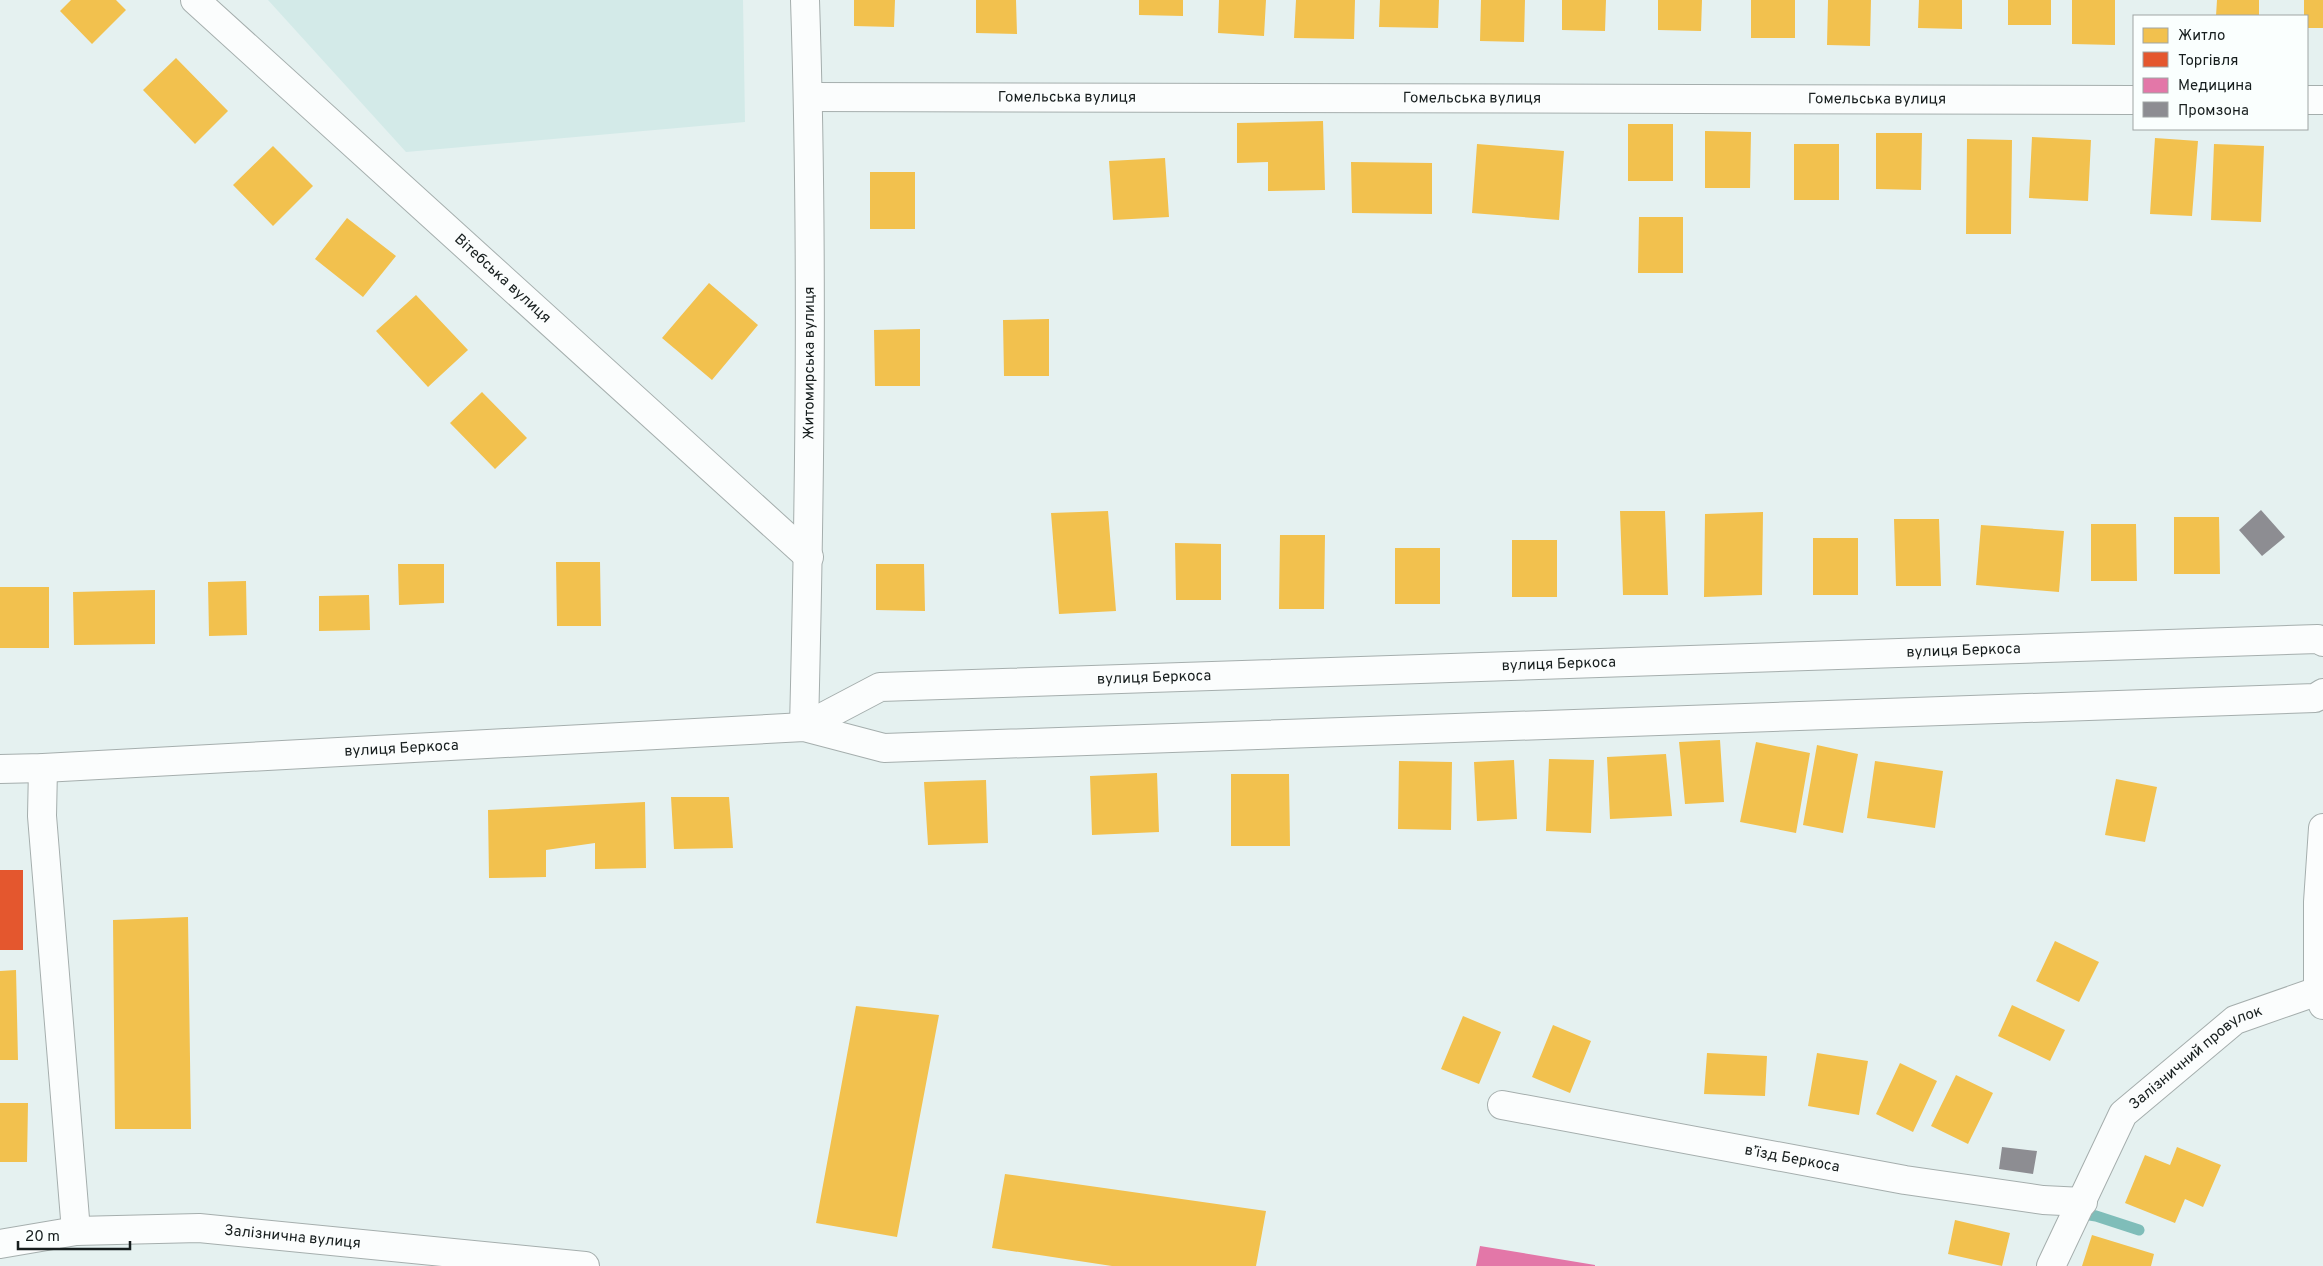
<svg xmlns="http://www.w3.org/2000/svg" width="2323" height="1266" font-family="Overpass,sans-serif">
	<rect width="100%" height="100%" fill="#e5f1f0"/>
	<path fill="#d3eae8" d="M268,0H743L745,122L406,152Z"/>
	<path fill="#f2c14e" d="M71,0H116L126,10L92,44L60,11Z
		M854,0H895L894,27L854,26Z
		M976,0H1016L1017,34L976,33Z
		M1139,0H1183V16L1139,15Z
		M1219,0H1266L1264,36L1218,33Z
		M1296,0H1355L1354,39L1294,38Z
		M1380,0H1439L1438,28L1379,27Z
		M1481,0H1525L1524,42L1480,41Z
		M1562,0H1606L1605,31L1562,30Z
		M1658,0H1702L1701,31L1658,30Z
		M1751,0H1795V38H1751Z
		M1828,0H1871L1870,46L1827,45Z
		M1919,0H1962V29L1918,28Z
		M2008,0H2051V25H2008Z
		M2072,0H2115V45L2072,44Z
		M2217,0H2259V16H2216Z
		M2304,0H2323V28H2307V16H2304Z
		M176,58L228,111L195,144L143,90Z
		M1323,121L1325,190L1268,191V162L1237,163V123Z
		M1628,124H1673V181H1628Z
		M1705,131L1751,132L1750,188H1705Z
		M1876,133H1922L1921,190L1876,189Z
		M2032,137L2091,140L2088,201L2029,198Z
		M2155,138L2198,141L2192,216L2150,214Z
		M1967,139L2012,140L2011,234H1966Z
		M1477,144L1564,151L1559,220L1472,213Z
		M1794,144H1839V200H1794Z
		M2214,144L2264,146L2261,222L2211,220Z
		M273,146L313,186L273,226L233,185Z
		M1165,158L1169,217L1113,220L1109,161Z
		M1351,162L1432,163V214L1352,213Z
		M870,172H915V229H870Z
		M1639,217H1683V273H1638Z
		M347,218L396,256L363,297L315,259Z
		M709,283L758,325L712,380L662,338Z
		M416,295L468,350L428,387L376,331Z
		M1049,319V376H1004L1003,320Z
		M920,329V386H875L874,330Z
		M482,392L527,438L495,469L450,423Z
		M1108,511L1116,611L1059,614L1051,513Z
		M1620,511H1665L1668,595H1623Z
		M1763,512L1762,595L1704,597L1705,514Z
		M2174,517H2219L2220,574H2174Z
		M1894,519H1939L1941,586H1896Z
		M2091,524H2136L2137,581H2091Z
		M1981,525L2064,531L2059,592L1976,585Z
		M1280,535H1325L1324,609H1279Z
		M1813,538H1858V595H1813Z
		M1512,540H1557V597H1512Z
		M1175,543L1221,544V600H1176Z
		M1395,548H1440V604H1395Z
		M556,562H600L601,626H557Z
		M398,564H444V603L399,605Z
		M876,564H924L925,611L876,610Z
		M246,581L247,635L209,636L208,582Z
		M0,587H49V648H0Z
		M155,590V644L74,645L73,592Z
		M369,595L370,630L319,631V596Z
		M1720,740L1724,802L1685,804L1679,742Z
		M1756,742L1810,753L1796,833L1740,822Z
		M1817,745L1858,754L1843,833L1803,825Z
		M1666,754L1672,816L1610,819L1607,757Z
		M1549,759L1594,760L1591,833L1546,831Z
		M1514,760L1517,819L1477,821L1474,762Z
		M1399,761L1452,762L1451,830L1398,829Z
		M1875,761L1943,771L1935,828L1867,818Z
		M1157,773L1159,832L1092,835L1090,776Z
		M1231,774H1289L1290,846H1231Z
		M2116,779L2157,787L2145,842L2105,835Z
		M986,780L988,843L928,845L924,782Z
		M671,797H729L733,848L674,849Z
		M645,802L646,868L595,869V843L546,850V877L489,878L488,810Z
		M188,917L191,1129H115L113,920Z
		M2055,941L2099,962L2079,1002L2036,981Z
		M16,970L18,1060H0V971Z
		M2012,1005L2065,1030L2050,1061L1998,1036Z
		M856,1006L939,1015L897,1237L816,1223Z
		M1463,1016L1501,1032L1479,1084L1441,1069Z
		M1553,1025L1591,1041L1570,1093L1532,1077Z
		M1707,1053L1767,1056L1765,1096L1704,1094Z
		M1817,1053L1868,1061L1859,1115L1808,1106Z
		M1900,1063L1937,1081L1913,1132L1876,1114Z
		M1956,1075L1993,1093L1968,1144L1931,1126Z
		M0,1103H28L27,1162H0Z
		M2177,1147L2221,1165L2203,1207L2185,1199L2175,1223L2125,1203L2145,1155L2170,1165Z
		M1005,1174L1266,1211L1256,1266H1112L992,1248Z
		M1955,1220L2010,1233L2002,1266L1948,1254Z
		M2092,1235L2154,1254L2151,1266H2082Z"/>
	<path fill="#e4572e" d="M0,870H23V950H0Z"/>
	<path fill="#e377a8" d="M1480,1246L1595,1265V1266H1476Z"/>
	<path fill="#8d8d92" d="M2261,510L2285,537L2262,556L2239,530Z
		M2002,1147L2037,1151L2033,1174L1999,1169Z"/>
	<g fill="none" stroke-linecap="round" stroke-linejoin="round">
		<path stroke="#7fbdb9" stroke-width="11" d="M2077,1213L2096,1216L2139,1230"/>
		<g stroke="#a5aead" stroke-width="30">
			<g id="minor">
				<path id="s1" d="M195,0L809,557"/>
				<path id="s2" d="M808,97L2134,100"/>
				<path d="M2307,100H2323"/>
				<path id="s3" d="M804,727L880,687L2318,639L2323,642"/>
				<path id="s4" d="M804,727C810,485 813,242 805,0"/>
				<path d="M43,768L42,816L76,1231"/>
				<path id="s5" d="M0,769L43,768L804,727L884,748L2315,698L2323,693"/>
				<path d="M2323,828L2318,902V991L2323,1005"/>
				<path id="s6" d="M1502,1105L1905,1180L2043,1200L2083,1202"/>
				<path id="s7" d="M0,1244L76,1231L199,1228L585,1266"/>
				<path id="s8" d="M2051,1266L2123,1114L2235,1020L2318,991"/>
			</g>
		</g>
		<use href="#minor" stroke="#fbfdfd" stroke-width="28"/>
	</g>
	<g text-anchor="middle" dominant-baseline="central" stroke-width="5" stroke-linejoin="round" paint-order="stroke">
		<g font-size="15" fill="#171e1e" stroke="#fafffe">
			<text stroke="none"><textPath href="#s2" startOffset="259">Гомельська вулиця</textPath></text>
			<text stroke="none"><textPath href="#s2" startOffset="664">Гомельська вулиця</textPath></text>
			<text stroke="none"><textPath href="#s2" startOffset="1069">Гомельська вулиця</textPath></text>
			<text stroke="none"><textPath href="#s1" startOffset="415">Вітебська вулиця</textPath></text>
			<text stroke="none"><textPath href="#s4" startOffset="364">Житомирська вулиця</textPath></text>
			<text stroke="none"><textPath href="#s3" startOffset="1170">вулиця Беркоса</textPath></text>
			<text stroke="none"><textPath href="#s3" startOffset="765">вулиця Беркоса</textPath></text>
			<text stroke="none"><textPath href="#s3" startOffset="360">вулиця Беркоса</textPath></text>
			<text stroke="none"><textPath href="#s5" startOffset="402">вулиця Беркоса</textPath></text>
			<text stroke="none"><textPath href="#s8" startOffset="261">Залізничний провулок</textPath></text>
			<text stroke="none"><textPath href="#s6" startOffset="295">в’їзд Беркоса</textPath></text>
			<text stroke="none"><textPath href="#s7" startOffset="294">Залізнична вулиця</textPath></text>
		</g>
	</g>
	<rect x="2133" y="15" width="175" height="115" fill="#fafffe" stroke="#9fa5a4"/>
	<rect x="2143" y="28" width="25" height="15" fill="#f2c14e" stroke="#9fa5a4"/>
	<text x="2178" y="40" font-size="15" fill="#171e1e">Житло</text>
	<rect x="2143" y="52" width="25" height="15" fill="#e4572e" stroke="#9fa5a4"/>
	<text x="2178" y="65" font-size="15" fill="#171e1e">Торгівля</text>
	<rect x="2143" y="78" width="25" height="15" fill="#e377a8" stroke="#9fa5a4"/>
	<text x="2178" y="90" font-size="15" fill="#171e1e">Медицина</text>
	<rect x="2143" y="102" width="25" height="15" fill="#8d8d92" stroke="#9fa5a4"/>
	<text x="2178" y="115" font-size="15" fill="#171e1e">Промзона</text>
	<path d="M18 1241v8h112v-8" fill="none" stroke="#171e1e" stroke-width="2.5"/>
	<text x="25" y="1241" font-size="15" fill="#171e1e" stroke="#fafffe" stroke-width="4" paint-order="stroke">20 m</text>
</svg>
